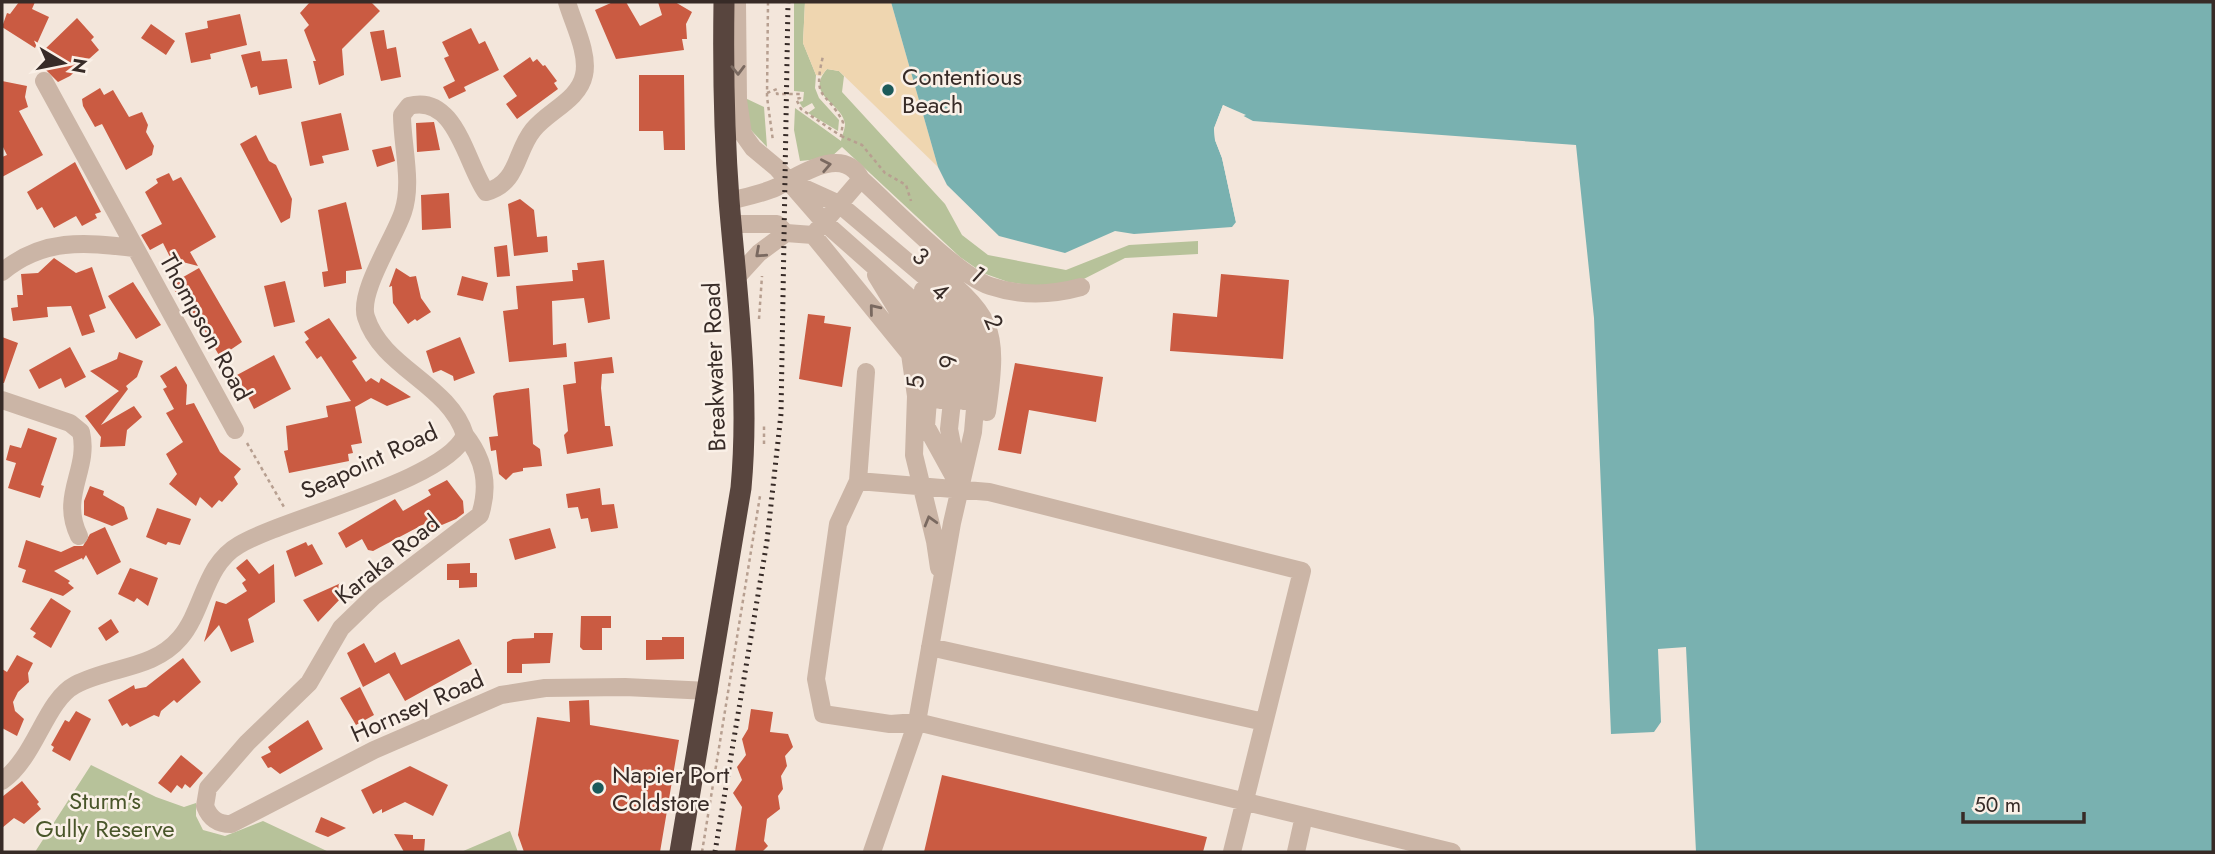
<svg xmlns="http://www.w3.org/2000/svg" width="2215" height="854" font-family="Jost,sans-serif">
	<rect width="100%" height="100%" fill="#f3e6db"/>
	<path fill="#b7c29a" d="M794,2H805L803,43L816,75L815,88L819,98L839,120L838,131L808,113L815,108L812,103L803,108L799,102L803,101L804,92L794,91Z
		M827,69L839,71L844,76L842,92L945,204L962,235L988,255L1066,270L1129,245L1198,241V254L1125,258L1074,284L1035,286L1008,282L983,273L960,257L842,147L830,158L800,161L794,130L795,108L841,141C842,136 845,129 845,124C842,102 804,96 827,69Z
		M745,98L764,107L767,147L749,128Z
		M91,765L156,797L184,807L196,803V816L203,830L225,836L263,821L329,852H35Z
		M510,831L518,852H461Z"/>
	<path fill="#efd6b0" d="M805,2H891L938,167L839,71L827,69L821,76L816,75L803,43Z"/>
	<path fill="#79b1b0" d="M891,2H2213V852H1696L1686,647L1658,649L1661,722L1654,732L1611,734L1594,318L1576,145L1253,121L1223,105L1214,129L1215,140L1222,158L1236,222L1232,227L1134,234L1115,231L1065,253L999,236L947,185L938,167Z"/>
	<path fill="#f3e6db" d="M1223,105L1246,115L1241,117L1225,109L1217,129L1239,222L1237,227L1222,158L1215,140L1214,128Z"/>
	<path fill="#ca5b42" d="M19,2H35L32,9L49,17L35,48L2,27L7,13L10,14Z
		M310,2H371L380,11L342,49L344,75L319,85L313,61H316L304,30L309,25L300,13Z
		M613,2H626L640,26L662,15L658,2H675L692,12L686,24L687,39H682L684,50L616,59L595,10Z
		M240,14L247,45L210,54L211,59L191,63L185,33L208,28L207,21Z
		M77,18L94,37L91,40L99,50L70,76L58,82L46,70L42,52Z
		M151,24L175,41L166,55L141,38Z
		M471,28L479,44L485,41L499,70L464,87L466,91L449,99L443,87L455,81L444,58L449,56L442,42Z
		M384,30L387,49L396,47L401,77L381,81L370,32Z
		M260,51L262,61L287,59L292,88L259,95L257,86L251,88L241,55Z
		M530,57L533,62L537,59L543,66L545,65L557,81L554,83L558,89L517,119L506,104L517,96L503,76Z
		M639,75H684L685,150H664L663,131H639Z
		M2,81L27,86L25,97L28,107L19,111L43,155L2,177V157L7,155L2,145Z
		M100,88L104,95L113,90L129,117L142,112L148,125L146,132L154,146L152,155L126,170L102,124L95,127L83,106L82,99Z
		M341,113L349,150L322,156L324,163L310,166L301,122Z
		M434,122L440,150L417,152L416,123Z
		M256,135L269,161L276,165L292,199L290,218L281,223L240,144Z
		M391,146L395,161L377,167L372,150Z
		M75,162L101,212L95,214L97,218L82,226L76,216L54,228L42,207L37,210L27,192Z
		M169,173L173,181L181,177L216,237L190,252L198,266L171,259L163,243L150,250L141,235L162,224L145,192L158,183L156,179Z
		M449,193L451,228L422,230L421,195Z
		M520,199L534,210L537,237L547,236L548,252L514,256L508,204Z
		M346,202L362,269L346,271V283L324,287L322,272L328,271L318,210Z
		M507,245L510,276L497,277L494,247Z
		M54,258L76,273L92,267L106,308L89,315L95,332L82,336L71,306L47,307L48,317L13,321L11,308L18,307L17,295H23L21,274L38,273Z
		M604,260L610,319L588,323L584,298L552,301L553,345L566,343L567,357L509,362L503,311L518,309L516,286L573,281L572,270H578L577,263Z
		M199,268L242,342L220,357L202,326L197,329L171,284Z
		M396,268L410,277L416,276L421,298L431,312L417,321L415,319L408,324L393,303L392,286L389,287Z
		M1221,274L1289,280L1283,359L1170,351L1173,313L1217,317Z
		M462,276L488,283L483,301L457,295Z
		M285,281L295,322L274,327L264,286Z
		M133,282L161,325L136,339L108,296Z
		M808,314L825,316L824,323L851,327L842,387L799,379Z
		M329,318L357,358L352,361L366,382L371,378L379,383L381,378L411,397L387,406L371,398L355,407L362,443L351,445L353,453L348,454L349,461L289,473L284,451L288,450L286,426L328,417L326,406L351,401L321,356L317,359L305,342L309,339L304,332Z
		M2,337L18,343L4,383H2Z
		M460,337L475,373L454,381L453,376L441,370L433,373L426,351Z
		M70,347L86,377L65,388L61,378L39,389L29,370Z
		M119,352L143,361L137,377L126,386L128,389L101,425L134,406L142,417L127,430L125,446L100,447L101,437L85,416L119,391L90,371L117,359Z
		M274,355L291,389L254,409L237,375Z
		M612,357L614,373L602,374L601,388L605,426H610L613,446L567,454L564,435L568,431L563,385L576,383L574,362Z
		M1015,363L1103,377L1096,422L1029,410L1021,454L998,450Z
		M176,366L187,385L186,405L194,403L220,452L241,469L234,477L238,484L222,502L219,500L212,508L200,497L196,506L169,484L177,474L166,454L183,442L166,413L174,409L163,389L167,387L160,376Z
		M529,388L533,444L540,449L542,466L523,468V471L513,473L506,480L499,474L496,450L491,451L489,437L498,436L493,396L496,393Z
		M28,428L57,438L41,485L44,486L40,498L8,488L16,463L6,460L10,445L21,448Z
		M447,480L463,501L464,513L456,519L430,530L426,523L373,551L368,550L362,539L346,548L338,533L395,499L403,511L431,495L428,490Z
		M90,486L104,491L103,495L124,507L128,519L112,526L84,515V501Z
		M600,488L602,505L614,504L618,528L591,532L588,518L581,519L578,507L568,508L566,494Z
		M157,508L191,519L180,545L168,542L166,545L146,537Z
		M105,527L121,562L97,575L86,555L83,560L82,558L54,571L70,581L68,583L74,588L63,596L22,582L26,570L18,567L26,540L61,552L74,546H83L90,534Z
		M550,528L556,548L515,560L509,539Z
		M306,542L308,546L312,544L323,564L295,577L286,551Z
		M247,559L259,574L274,564L275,602L248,619L254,642L231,652L219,625L204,642L216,601L226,604L247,591L242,583L246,580L236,568Z
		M470,563V573H477V587L459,588V580H447V564Z
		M130,568L158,578L148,606L137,598L134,602L118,594Z
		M341,583L345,594L318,622L303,600Z
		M51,598L71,611L51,648L33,637L36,633L30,629Z
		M581,616H611V628H602V650H583L580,647Z
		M111,619L119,632L106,641L98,628Z
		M534,633H553L550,663L522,664V673H507V642L513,639L534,638Z
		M662,637H684V659L646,660V640H662Z
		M459,639L472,664L405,701L389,673L363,687L347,653L364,643L375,663L395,652L401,665Z
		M17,655L33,663L28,673L29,682L18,692L13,702L15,711L24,719L17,736L2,728V669L7,672Z
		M183,658L201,682L177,703L174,700L161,711L159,717L154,715L130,727L127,723L122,726L108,700L134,685L135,689L146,687Z
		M360,687L374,715L356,725L340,698Z
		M589,700L590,725L679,740L660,852H524L518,835L537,717L570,722L569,701Z
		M751,709L773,712L770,732L788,734L793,747L785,756L787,766L781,776L783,789L778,796L780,809L767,819L764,841L768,846L762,852H735L742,807L733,793L742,780L737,767L746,755L742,739L748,729Z
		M76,711L91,719L70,761L52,751L54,747L51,745L65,720L69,722Z
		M308,720L323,749L280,774L271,767L268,768L261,757L271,752L268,747Z
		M181,755L203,773L190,788L185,784L182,789L177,785L171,793L158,783Z
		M410,766L448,785L433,816L405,802L382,813V809L373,814L361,790Z
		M942,775L1207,837L1203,852H924Z
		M22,781L39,802L37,804L41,809L24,824L14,818L2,828V797Z
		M321,817L346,828L328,837L315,832Z
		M394,834L413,835V839H425L424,852H404Z"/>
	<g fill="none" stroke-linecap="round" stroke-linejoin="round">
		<path stroke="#b79f90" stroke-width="2.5" stroke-dasharray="3.5 3.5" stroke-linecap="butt" d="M768,2L767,97L773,141
			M767,93L777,89V94H800V98L796,99L801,109L841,136L843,122C826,89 812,102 823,56
			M841,136L862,145L885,173L906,185L911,201
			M759,319L762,276
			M247,443L284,507
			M764,444V423
			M220,852V850
			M702,852L760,496"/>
		<path stroke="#cbb5a6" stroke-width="18" d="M737,2L738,100L743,134L753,148L777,168L824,222L937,322L950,351L954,383L949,429L959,480
			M44,81L235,430
			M786,180L839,204L949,297L971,323L980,351L973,432L952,523L917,722L872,852
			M729,201C745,197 762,194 777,187C801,174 843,145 861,179C890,205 957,275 990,286C1020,296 1052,295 1081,287
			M732,224H777L786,233
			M813,235L910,354L916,396L914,455L935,541L939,568
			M925,261C992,316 1000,324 987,412
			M2,272C43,238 84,242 134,248
			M876,275L918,344L929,387L926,426L953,475
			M737,277L759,253L786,233L813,235L861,179
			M923,290C961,324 970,350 964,401
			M900,301C931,329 942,358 940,400
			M866,372L858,481L838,524L816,679L823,714L890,724L917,722L1452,852
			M2,400L70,423L81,432C90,470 59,495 79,536
			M465,435C484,459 490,484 480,515L374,596L341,628L309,683L247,743L208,788L205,806C210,819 218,824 231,824L374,750L501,695L545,688L625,687L709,691
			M858,481L989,492L1302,571L1232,852
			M930,647L1264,722
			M2,781C36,757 45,701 75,685C110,666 153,670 180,638C204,610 204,565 239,545C286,517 446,481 465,435C449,384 382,368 366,317C358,292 395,237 403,212C413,183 402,145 402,115L409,106C456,93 466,164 486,192C519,183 515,152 533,130C548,111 579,100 584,75C589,53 573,23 567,2
			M1296,852L1304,816"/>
		<path stroke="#58453e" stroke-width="21" d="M680,852L741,488C750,391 737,296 729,200C724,133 723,68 724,2"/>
		<path stroke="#372b27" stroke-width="5" stroke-dasharray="2 5" stroke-linecap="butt" d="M715,852L767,541L781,414L788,2"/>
	</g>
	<defs><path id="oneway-chevron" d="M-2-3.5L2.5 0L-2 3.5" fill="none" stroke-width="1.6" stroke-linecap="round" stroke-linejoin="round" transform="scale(1.75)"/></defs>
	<g stroke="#7a6960">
		<use href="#oneway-chevron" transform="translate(738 70) rotate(89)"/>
		<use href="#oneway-chevron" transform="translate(826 165) rotate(-11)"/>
		<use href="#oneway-chevron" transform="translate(760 253) rotate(138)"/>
		<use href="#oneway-chevron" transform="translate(874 309) rotate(-129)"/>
		<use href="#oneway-chevron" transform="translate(930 521) rotate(-106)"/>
	</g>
	<g fill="#1b5a5a" stroke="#faf0e7" stroke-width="2.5">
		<circle cx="888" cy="90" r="7"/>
		<circle cx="598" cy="788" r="7"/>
	</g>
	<g text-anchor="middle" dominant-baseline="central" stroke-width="5" stroke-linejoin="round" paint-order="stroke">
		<g font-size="24" fill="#372b27" stroke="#faf0e7" text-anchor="start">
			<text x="902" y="76">Contentious<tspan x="902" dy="28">Beach</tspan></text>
			<text x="612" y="774">Napier Port<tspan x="612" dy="28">Coldstore</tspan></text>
		</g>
		<g font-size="24" fill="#372b27" stroke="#faf0e7">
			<text transform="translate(921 256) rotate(40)">3</text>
			<text transform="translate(978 274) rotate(42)">1</text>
			<text transform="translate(941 291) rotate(44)">4</text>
			<text transform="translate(994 322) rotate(67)">2</text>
			<text transform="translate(206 327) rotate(61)">Thompson Road</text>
			<text transform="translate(948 361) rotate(76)">6</text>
			<text transform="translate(714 367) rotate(-92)">Breakwater Road</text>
			<text transform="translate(915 382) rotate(-94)">5</text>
			<text transform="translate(369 461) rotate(-25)">Seapoint Road</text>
			<text transform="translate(387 559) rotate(-39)">Karaka Road</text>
			<text transform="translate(417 706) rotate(-24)">Hornsey Road</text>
		</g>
		<g font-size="24" fill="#49562a" stroke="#faf0e7">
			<text x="105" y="800">Sturm's<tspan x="105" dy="28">Gully Reserve</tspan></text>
		</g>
	</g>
	<rect width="2215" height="854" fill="none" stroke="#372b27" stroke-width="7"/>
	<g transform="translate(63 63) rotate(100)" stroke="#faf0e7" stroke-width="5" paint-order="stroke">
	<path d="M0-5L12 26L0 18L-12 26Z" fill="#372b27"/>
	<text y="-10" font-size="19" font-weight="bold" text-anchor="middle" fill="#372b27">N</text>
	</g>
	<path d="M1963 812v10h121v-10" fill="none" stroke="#372b27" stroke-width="3.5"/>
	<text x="1974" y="812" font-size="21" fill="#372b27" stroke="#faf0e7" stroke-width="5" paint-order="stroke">50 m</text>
</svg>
